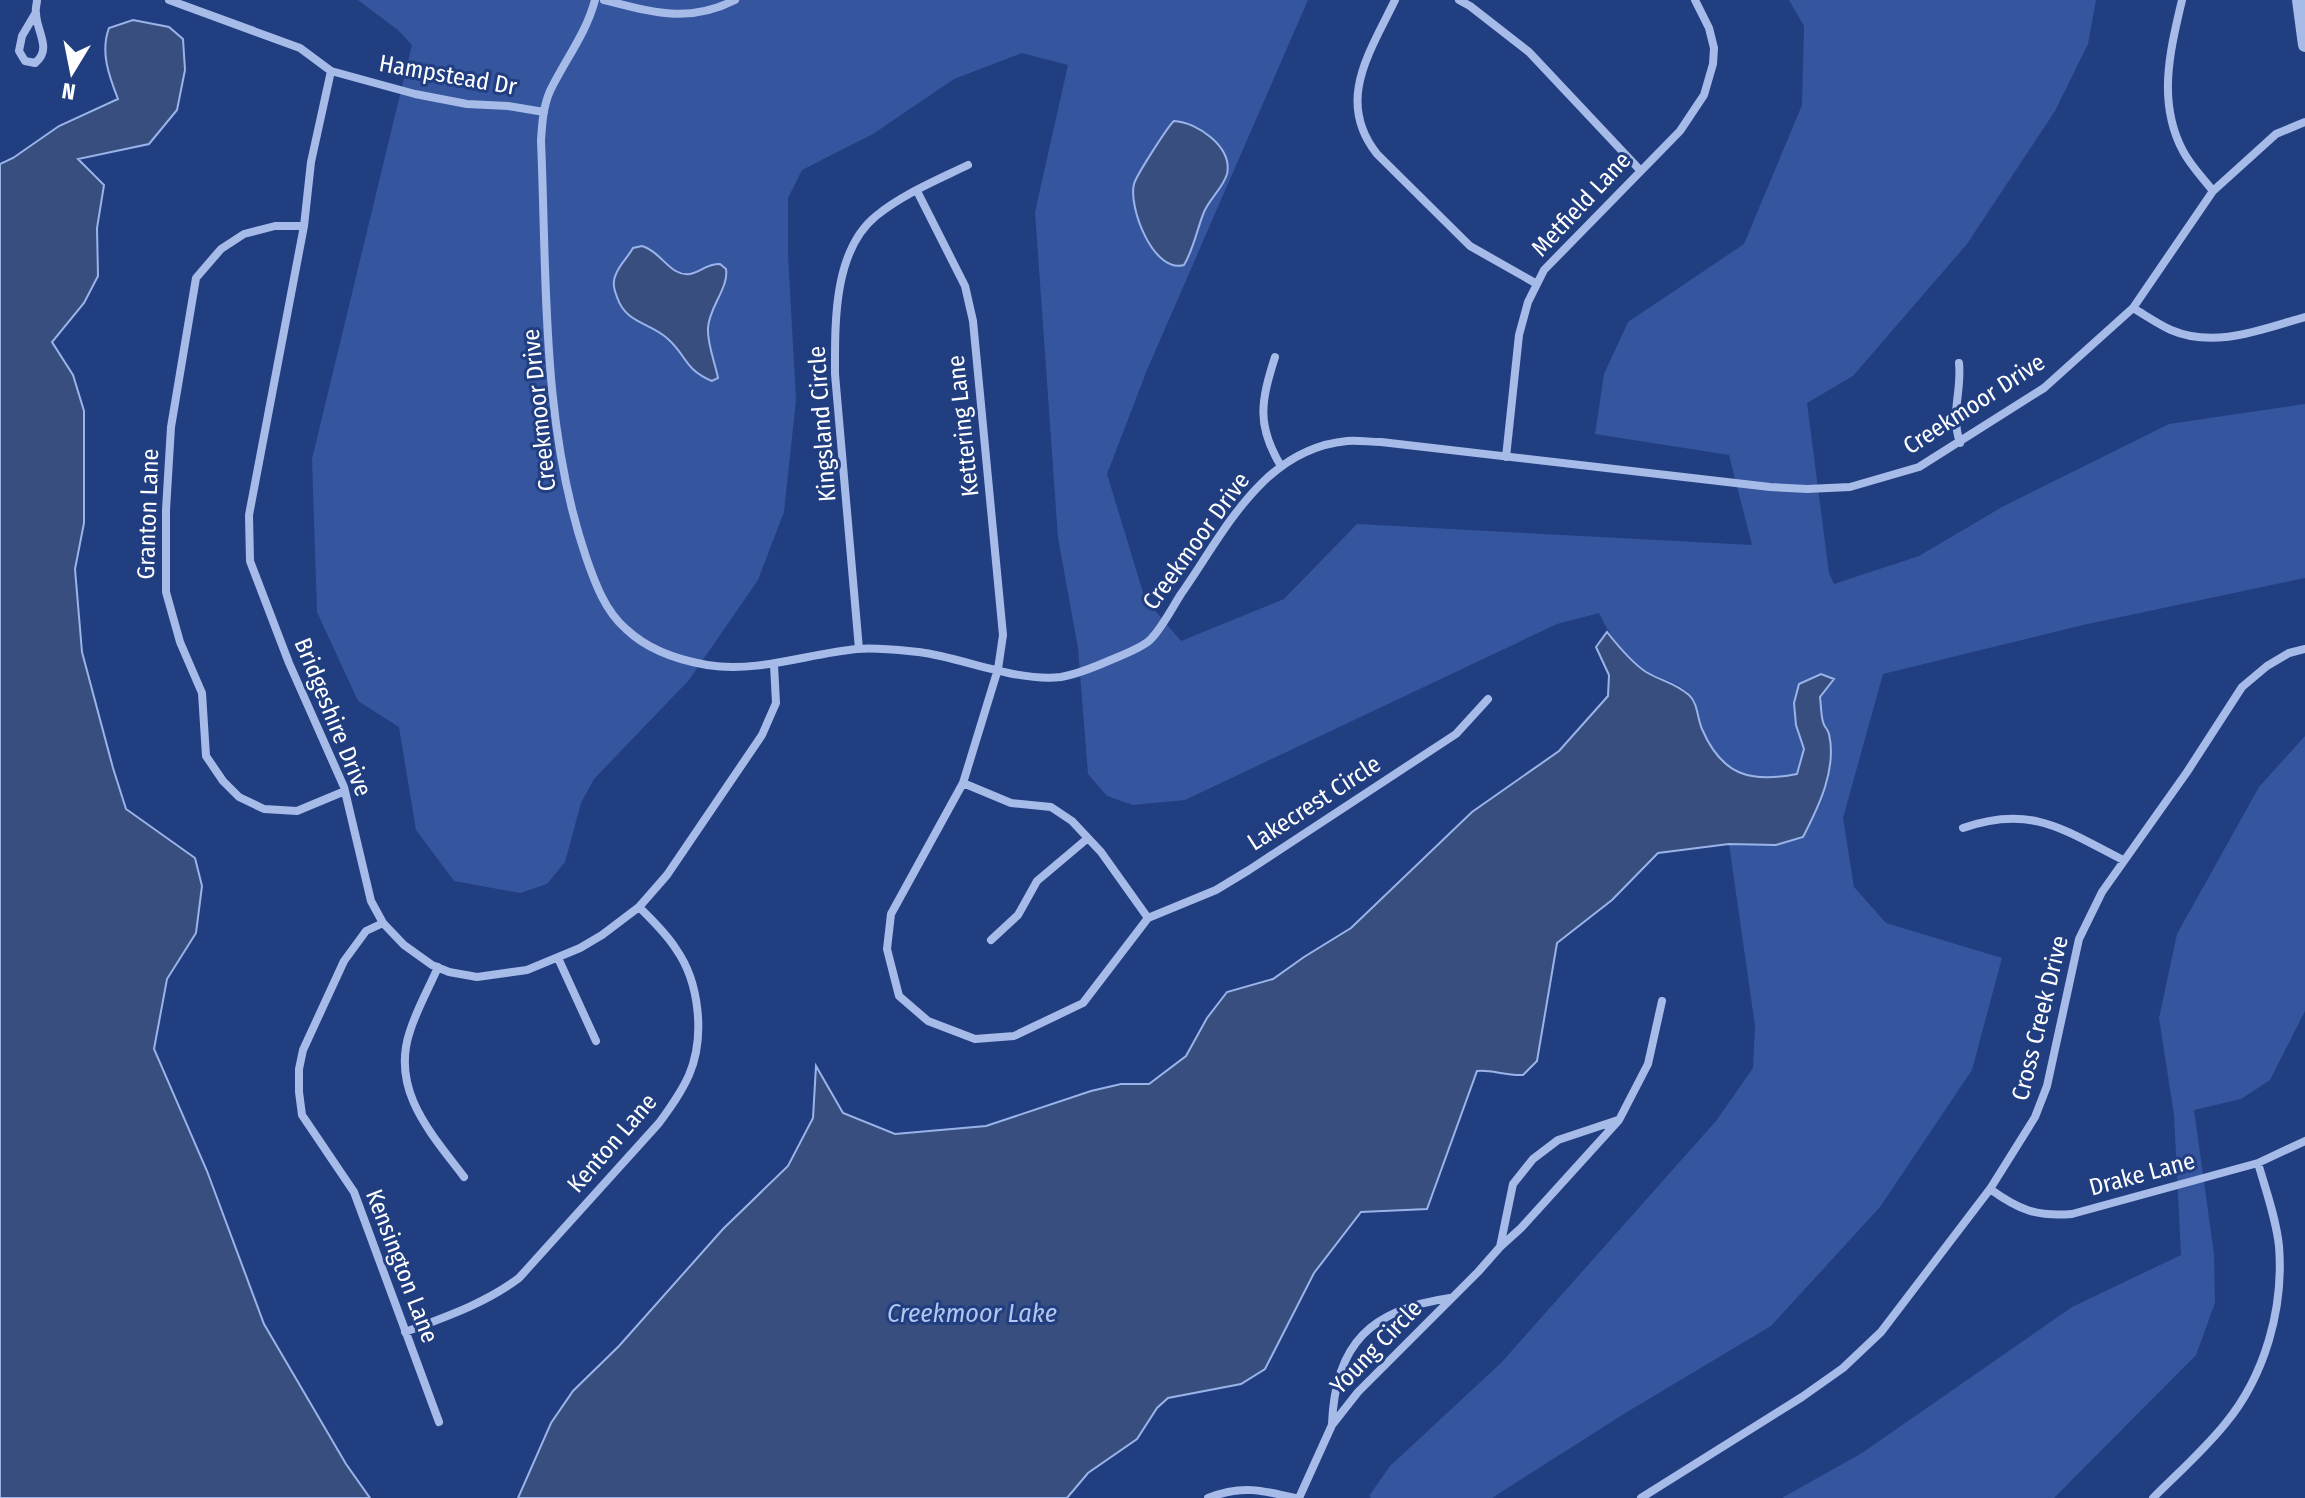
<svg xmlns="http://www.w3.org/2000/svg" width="2305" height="1498" font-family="'Fira Sans Condensed',sans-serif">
	<rect width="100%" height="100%" fill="#213e81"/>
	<path fill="#35559f" d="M358,0H1308L1147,370L1107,474L1145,599L1181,641L1284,599L1357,524L1752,545L1729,455L1595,434L1604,374L1628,322L1744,244L1802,105L1804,26L1789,0H2096L2088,44L2055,111L1967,244L1853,376L1807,403L1829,573L1834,584L1919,556L2002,507L2169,424L2305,404V578L2083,625L1883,674L1843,818L1854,887L1886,923L2002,958L1972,1070L1880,1207L1771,1326L1627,1412L1492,1498H1371L1369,1496L1390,1466L1501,1363L1716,1121L1753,1068L1755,1026L1729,844L1776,845L1828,774L1829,733L1823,722L1820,697L1796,725L1804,749L1797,774C1780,777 1752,784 1736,773C1723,764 1708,743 1702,728C1698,720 1698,706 1693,698C1683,684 1665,680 1650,673C1626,662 1610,636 1599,613L1557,624L1185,800L1133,805L1107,796L1088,774L1078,648L1058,538L1035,212L1068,65L1022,53L954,79L873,134L802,170L788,198V254L796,400L784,512L758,580L689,680L594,779L581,803L565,862L547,884L520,893L454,881L416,830L399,727L358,701L317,612L312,459L412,45L398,30Z
		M2305,736V1011L2270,1080L2241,1099L2194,1110L2214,1254L2215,1303L2196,1355L2054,1498H1782L1862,1453L2072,1307L2181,1255L2174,1115L2159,1018L2177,934L2259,787Z"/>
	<path fill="#384e7f" stroke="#9ab4e9" stroke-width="2" d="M133,20L169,27L183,39L185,70L177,110L149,144L78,159L104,185L97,228L98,276L84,303L52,342L73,375L84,411V523L75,569L82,652L113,768L126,809L195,858L202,886L196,933L167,979L154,1049L207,1171L264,1324L346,1464L370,1498H0V164L13,158L59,126L118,99C109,76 100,52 109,28Z
		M1174,121C1197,122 1233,147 1227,174C1223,188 1210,198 1204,212C1197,229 1194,248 1184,265C1154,274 1128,208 1134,184C1136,176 1168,126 1174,121Z
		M642,246C661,251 670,277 690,274C702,272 705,264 720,264L726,269C729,288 709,307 708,328C707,344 715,362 718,378L712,381C684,369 687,356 668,339C650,322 626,324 617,297C614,289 612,282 616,274C620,264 628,257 633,248Z
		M1607,632C1618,646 1631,662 1646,672C1661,681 1674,682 1689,695C1698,703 1697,718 1702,729C1722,776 1751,783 1797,774L1804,749L1796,725L1794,703L1799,684L1821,674L1834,679L1820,697C1821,705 1821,715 1823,722C1825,729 1827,727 1829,734C1837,769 1819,806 1803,837L1776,845L1729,844L1658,853L1612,900L1557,943L1537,1061L1523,1075C1506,1076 1490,1069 1477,1071L1427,1209L1361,1212L1314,1273L1265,1369L1241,1384L1168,1398L1157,1408L1137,1439L1088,1473L1067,1498H518L551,1423L573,1391L619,1346L723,1229L788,1166L813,1118L816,1066L843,1113L895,1134L986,1126L1091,1091L1121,1084H1149L1186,1056L1207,1018L1227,992L1273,979L1304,957L1351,928L1472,812L1559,751L1608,696L1609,675L1596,647Z"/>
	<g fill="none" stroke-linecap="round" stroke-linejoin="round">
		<path stroke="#a7bbe8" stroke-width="8" d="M169,0L300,48L331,71L415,94L467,104L508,106L544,112
			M595,0C586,34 565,60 550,91C543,107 542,124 541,141C547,279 541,425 586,557C595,583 605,611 626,629C647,649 678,660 707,665C759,673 806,654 857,649C876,647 899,650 919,652C964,658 1016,682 1061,677C1079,674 1097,666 1113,659C1125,654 1141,648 1150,640C1162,628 1172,608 1181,594C1224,533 1262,449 1347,441C1358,440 1370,442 1381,442L1770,487L1807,489L1850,487L1919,467L2044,388L2133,308L2213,191L2276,134L2305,122
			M604,0C652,12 688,24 735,0
			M1395,0C1370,52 1335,101 1377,154L1470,246L1537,284
			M1459,0L1470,6L1529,52L1640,170
			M2182,0C2170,51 2157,102 2183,151C2190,165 2203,178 2213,191
			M35,14L22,36L19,51L25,61L35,63C53,49 36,31 36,13C35,9 37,4 37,0
			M331,71L311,162L304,226L249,515L250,561L289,663L344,787L371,901L383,923L404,945L432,965L449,972L477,977L527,970L580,948L602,935L639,907L667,875L762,735L776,703L774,665
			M917,191L965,286L973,321L1003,635L998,669L963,783L891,914L887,949L899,996L928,1021L975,1039L1014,1036L1083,1003L1148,918L1216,890L1249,870L1456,734L1488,699
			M304,226H275L244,234L221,249L196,278L171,427L166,510V592L180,642L202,693L206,756L223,781L239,797L264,809L297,811L345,791
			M2133,308C2145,315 2158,324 2171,330C2215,349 2262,329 2305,317
			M1275,357C1261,401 1256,425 1281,466
			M1959,363C1962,393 1950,412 1960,443
			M1506,457L1519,335L1528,302L1544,270L1680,131L1704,95L1713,64L1714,48L1709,28L1695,0
			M859,649L835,374C835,324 833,251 876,216C903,194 937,180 968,165
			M963,783L1011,803L1051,807L1072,821L1101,852L1148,918
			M1963,828C2031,804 2064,830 2123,860
			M383,923L366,931L344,961L303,1050L299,1069V1092L302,1115L354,1192L439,1422
			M991,940L1018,915L1037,881L1088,838
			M558,958L596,1041
			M438,967C429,988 417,1009 410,1031C390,1090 431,1133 464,1177
			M1990,1189C2019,1210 2037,1217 2072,1214L2258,1163L2305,1141
			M1500,1247L1513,1184L1533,1159L1558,1140L1618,1120
			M405,1332C445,1317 484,1304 519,1278L659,1123C670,1108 681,1093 689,1075C705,1038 700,983 676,949C666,933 652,920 639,907
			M1332,1424C1335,1343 1372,1309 1450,1298
			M1208,1498C1241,1485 1262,1490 1295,1498
			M1299,1498L1332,1425L1358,1392L1478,1272L1500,1247L1521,1228L1619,1120L1648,1064L1662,1001
			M1641,1498L1802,1397L1843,1368L1881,1332L1990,1189L2035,1117L2047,1086L2079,939L2102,892L2187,772L2242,687L2267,666L2289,653L2305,649
			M2153,1498C2177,1474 2204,1450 2225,1424C2265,1376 2284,1308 2279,1246C2276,1218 2266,1191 2258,1163"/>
		<path stroke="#a7bbe8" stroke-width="14" d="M2299,0L2305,45"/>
	</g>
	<g text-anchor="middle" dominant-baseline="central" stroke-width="6" stroke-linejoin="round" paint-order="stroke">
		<g font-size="24" fill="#fff" stroke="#213e81">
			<text transform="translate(448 75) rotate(10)">Hampstead Dr</text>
			<text transform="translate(1581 204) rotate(-47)">Metfield Lane</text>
			<text transform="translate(1974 404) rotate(-33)">Creekmoor Drive</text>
			<text transform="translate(539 410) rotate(-96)">Creekmoor Drive</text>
			<text transform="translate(822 424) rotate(-94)">Kingsland Circle</text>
			<text transform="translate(963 426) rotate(-96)">Kettering Lane</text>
			<text transform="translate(148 514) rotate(-88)">Granton Lane</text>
			<text transform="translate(1196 541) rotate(-54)">Creekmoor Drive</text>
			<text transform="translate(333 717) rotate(68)">Bridgeshire Drive</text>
			<text transform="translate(1314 803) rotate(-33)">Lakecrest Circle</text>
			<text transform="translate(2040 1018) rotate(-76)">Cross Creek Drive</text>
			<text transform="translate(612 1143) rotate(-49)">Kenton Lane</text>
			<text transform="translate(2142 1174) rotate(-15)">Drake Lane</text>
			<text transform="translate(402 1266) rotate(69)">Kensington Lane</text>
			<text transform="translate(1376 1347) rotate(-46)">Young Circle</text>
		</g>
		<g font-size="26" font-style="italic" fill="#b2c6ef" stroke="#213e81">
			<text x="972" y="1313">Creekmoor Lake</text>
		</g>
	</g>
	<g transform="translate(72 72) rotate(190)" stroke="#213e81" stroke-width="6" paint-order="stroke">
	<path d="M0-6L14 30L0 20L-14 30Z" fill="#ffffff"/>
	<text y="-12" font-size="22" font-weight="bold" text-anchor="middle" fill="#ffffff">N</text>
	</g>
</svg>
